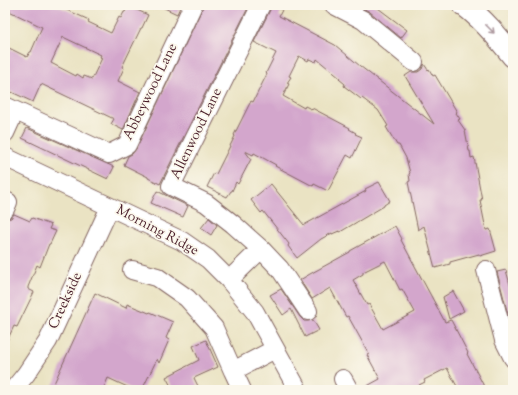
<svg xmlns="http://www.w3.org/2000/svg" width="518" height="395" font-family="'Sorts Mill Goudy',serif">
	<rect width="100%" height="100%" fill="#fbf7ec"/>
	<filter id="ink" filterUnits="userSpaceOnUse"><feTurbulence type="fractalNoise" baseFrequency=".025" numOctaves="2"/><feDisplacementMap in="SourceGraphic" scale="8" xChannelSelector="R" yChannelSelector="G"/><feConvolveMatrix kernelMatrix="1 2 1 2 8 2 1 2 1" color-interpolation-filters="sRGB"/></filter>
	<filter id="wash" filterUnits="userSpaceOnUse"><feTurbulence type="fractalNoise" baseFrequency=".012" numOctaves="4" result="noise"/><feDisplacementMap in="SourceGraphic" scale="16" xChannelSelector="R" yChannelSelector="G"/><feGaussianBlur stdDeviation="0.9" result="paint"/><feColorMatrix in="noise" values="0 0 0 0 0 0 0 0 0 0 0 0 0 0 0 0 0 1.4 0 .05"/><feComposite in="paint" operator="in"/></filter>
	<g filter="url(#wash)">
		<rect width="100%" height="100%" fill="#eae3c3"/>
		<g id="blocks">
			<path fill="#d3a6cc" fill-rule="evenodd" d="M5,5H56L89,20L88,22L111,33L119,17L121,18L124,12H125L128,6L148,15L142,28H141L122,67L124,68L118,81L140,92L123,130L111,124L114,119L41,84L33,102L5,89V46L27,57L30,52H31L42,27L5,9ZM63,37L101,55L100,57L102,58L92,79L84,76L83,78L77,74L76,76L51,63Z
				M158,5H181L177,14Z
				M203,5H242L248,8L160,184L148,178V177L124,165L128,156L132,154L136,149L202,9Z
				M271,5L282,10L279,16L335,45L360,66L434,124L405,76L411,72H418L422,69L424,64L428,70L429,69L433,76L435,75L457,112L456,113L460,119L458,120L465,130L469,151H470L471,158L474,157L482,200H480L486,230L490,229L496,251L480,256L479,254L450,262V264L435,268L424,226L418,230L408,182L410,181L409,174L410,173L406,158L399,145H397L386,127L388,126L378,110L362,98L361,99L344,86L345,84L339,79L340,78L317,59L316,62L309,59L308,61L299,56L289,76L291,77L287,83L289,84L283,96L304,108L305,106L311,109L312,108L350,128L349,129L356,133L355,134L362,137L352,158L347,155L328,191L314,184L313,186L275,166L276,165L254,153L253,155L245,151L251,159L238,184L236,182L232,191H231L227,197L207,187L214,173L216,174L235,136L234,135L251,101L253,102L267,74L266,73L276,53L254,42L270,10Z
				M357,5H374L407,30L401,38L370,12Z
				M27,128L114,167L108,179L22,138Z
				M379,182L390,201L384,205V206L340,232L339,231L332,234V233L321,239L297,258L288,246L289,244L263,211L261,213L251,200L271,184L304,225L366,191L365,189Z
				M157,191L188,206L183,217L151,203Z
				M14,214L30,221L32,218L51,225L49,229L56,231L50,244H49L40,267L37,265L28,287V289L34,292L17,327L14,326L5,345V219L11,218Z
				M209,218L217,225L211,235L201,228Z
				M395,226L402,239L401,240L445,322L451,320L468,353L467,354L486,390H459L447,368L424,380L425,382L419,385L421,390H360L380,379L367,355L369,354L348,316L346,317L330,288L312,299L300,280L310,274L350,252V251ZM385,261L400,290L402,289L415,312L383,329L369,304L367,305L353,280L363,274V272Z
				M506,270L513,296V330H512L497,272Z
				M281,289L300,317L304,321H308L313,320L319,330L305,337L291,309L283,315L270,295Z
				M453,291L464,311L449,319L443,297Z
				M95,293L126,308L127,304L149,313L150,312L173,322L166,338L169,340L159,363L157,359L142,390H134L108,378L103,390H51Z
				M206,340L218,367L194,378L200,390H173L166,377L199,360L193,346Z"/>
		</g>
	</g>
	<g filter="url(#ink)">
		<use href="#blocks" fill-opacity="0" stroke="#826460" stroke-width="1"/>
		<g fill="none" stroke-linecap="round" stroke-linejoin="round">
			<g stroke="#826460" stroke-width="20">
				<path id="minor" d="M261,5L171,186L206,203L233,224L261,249L280,269L308,311
					M334,5L363,20L414,62
					M5,106L109,154L127,145L193,5
					M5,133L15,111
					M5,157L182,241L208,259L229,280L255,312L298,390
					M5,209L8,202
					M132,270L157,277L187,298L214,328L233,371L242,390
					M486,270L504,340L513,358
					M229,280L261,249
					M233,371L275,349
					M343,379L349,390
					M13,390L26,374L48,341L110,207"/>
			</g>
			<g stroke="#826460" stroke-width="24">
				<path id="motorway" d="M464,5C483,19 498,37 513,56"/>
			</g>
			<use href="#minor" stroke="#fff" stroke-width="18"/>
			<use href="#motorway" stroke="#fff" stroke-width="22"/>
		</g>
		<defs><path id="oneway-shaft" d="M-6 0H5M1.5-3L5.5 0L1.5 3" fill="none" stroke-width="1.6" stroke-linecap="round" stroke-linejoin="round"/></defs>
		<use stroke="#ae9aa0" href="#oneway-shaft" transform="translate(490 29) rotate(45)"/>
	</g>
	<g text-anchor="middle" dominant-baseline="central" stroke-width="3.5" stroke-linejoin="round" paint-order="stroke">
		<g font-size="14" fill="#4a1f2b" stroke="#fbf7ec">
			<text transform="translate(151 92) rotate(-64)">Abbeywood Lane</text>
			<text transform="translate(197 134) rotate(-64)">Allenwood Lane</text>
			<text transform="translate(157 231) rotate(28)">Morning Ridge</text>
			<text transform="translate(66 301) rotate(-65)">Creekside</text>
		</g>
	</g>
	<rect width="518" height="395" fill="none" stroke="#fbf7ec" stroke-width="20"/>
</svg>
